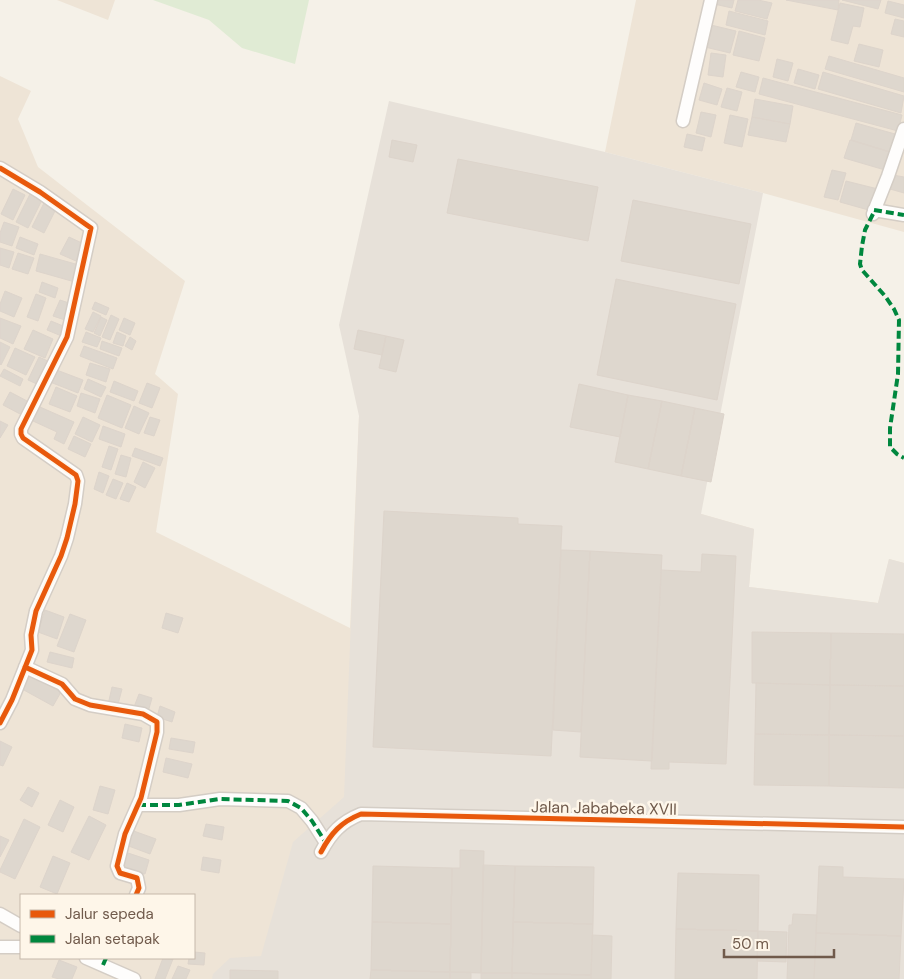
<svg xmlns="http://www.w3.org/2000/svg" width="904" height="979" font-family="'DM Sans',sans-serif">
	<rect width="100%" height="100%" fill="#f5f1e8"/>
	<path fill="#eee4d6" fill-rule="evenodd" d="M57,0H115L108,20Z
		M636,0H904V232L763,193L605,152Z
		M0,76L31,91L18,119L38,167L185,281L155,374L178,394L156,532L350,628L359,416L754,529L749,587L878,603L889,559L904,563V979H0ZM21,895H194V958H21Z"/>
	<path fill="#e7e1d9" d="M389,101L605,152L763,193L701,514L754,529L749,587L878,603L889,559L904,563V979H212L213,974L230,958L261,956L293,842L344,797L359,416L339,325Z"/>
	<path fill="#e0ebd4" d="M153,0H309L295,64L242,48L209,20Z"/>
	<path fill="#ded7ce" stroke="#ddd4cb" d="M715,0H734L732,8L714,4Z
		M738,0H758L772,3L767,19L735,11Z
		M786,0H839L838,10Z
		M842,0H881L878,9Z
		M888,1L904,5V18L885,13Z
		M840,3L864,8L860,27L853,26L848,44L831,40Z
		M729,11L768,21L765,35L726,25Z
		M895,19L904,21V37L891,34Z
		M711,25L736,31L730,53L705,47Z
		M739,31L765,38L759,61L733,55Z
		M859,44L883,50L879,67L854,61Z
		M711,53L726,55L723,77L708,75Z
		M829,56L904,78V92L825,69Z
		M777,59L793,63L788,81L773,77Z
		M798,69L819,75L815,89L794,83Z
		M741,72L759,77L755,92L736,87Z
		M823,72L904,96L901,113L818,89Z
		M763,78L902,115L898,131L759,94Z
		M704,83L722,89L717,105L699,100Z
		M727,88L742,92L737,111L721,107Z
		M755,99L793,106L790,124L752,117Z
		M701,112L716,115L711,137L696,133Z
		M730,115L748,119L742,147L724,143Z
		M752,117L790,124L786,142L748,135Z
		M856,123L895,134L890,152L851,140Z
		M687,134L705,138L702,151L684,147Z
		M392,140L417,145L413,162L389,157Z
		M850,140L890,152L885,170L844,158Z
		M458,159L598,187L588,241L447,213Z
		M832,170L846,173L838,200L824,197Z
		M893,175L904,177V193L890,189Z
		M846,181L878,189L872,211L840,202Z
		M13,189L25,195L13,220L1,214Z
		M30,194L42,200L28,228L16,222Z
		M633,200L751,224L739,284L621,261Z
		M44,203L56,209L44,233L32,227Z
		M4,222L19,227L12,246L0,242V233Z
		M20,237L38,244L34,255L16,248Z
		M69,237L84,244L76,261L60,254Z
		M0,248L14,252L9,268L0,265Z
		M18,253L34,258L28,274L12,269Z
		M40,254L79,265L75,282L36,271Z
		M616,279L736,304L717,400L597,375Z
		M42,282L58,288L55,298L39,292Z
		M5,291L22,298L14,317L0,311V304Z
		M36,294L46,298L38,321L27,317Z
		M60,300L72,304L65,320L53,316Z
		M95,302L109,308L106,315L92,309Z
		M93,312L101,316L93,332L85,329Z
		M111,315L119,319L110,340L102,337Z
		M101,317L107,320L100,336L94,333Z
		M0,318L21,326L13,344L0,338Z
		M124,318L135,323L130,335L119,330Z
		M51,321L68,328L64,337L47,330Z
		M33,330L53,339L45,358L24,349Z
		M358,330L386,336L382,355L354,349Z
		M86,332L101,338L97,347L82,342Z
		M117,332L126,336L123,346L113,343Z
		M386,336L404,340L396,372L379,368Z
		M130,337L136,341L132,350L125,346Z
		M102,341L122,348L119,356L100,349Z
		M0,342L10,347L1,365L0,364Z
		M84,346L117,358L113,369L80,356Z
		M15,348L35,357L26,375L7,366Z
		M39,357L50,362L39,385L28,380Z
		M90,363L110,369L106,382L86,375Z
		M4,369L23,379L20,386L0,376Z
		M54,369L83,380L78,393L50,382Z
		M88,379L106,387L101,397L84,389Z
		M114,381L138,391L134,401L110,392Z
		M147,383L160,388L152,408L139,403Z
		M579,384L628,395L620,437L570,427Z
		M56,387L77,396L70,412L49,404Z
		M10,392L29,402L22,415L3,405Z
		M81,393L100,399L95,413L77,406Z
		M107,395L131,405L122,428L98,418Z
		M628,395L662,401L648,469L615,462Z
		M662,401L695,408L681,476L648,469Z
		M134,406L149,413L139,434L125,428Z
		M40,407L74,422L64,444L54,439L57,432L33,421Z
		M695,408L724,414L711,482L681,476Z
		M83,417L100,425L92,442L75,434Z
		M150,417L160,420L154,436L144,433Z
		M0,421L8,425L0,438Z
		M103,426L125,434L121,447L99,439Z
		M74,436L91,444L85,457L68,449Z
		M109,446L118,449L111,470L102,467Z
		M135,448L163,458L160,466L132,456Z
		M121,455L131,458L126,477L115,474Z
		M143,462L155,468L145,488L134,482Z
		M99,472L109,476L103,493L94,489Z
		M113,479L123,483L116,499L106,495Z
		M127,483L136,487L129,502L120,499Z
		M384,511L518,518V524L562,526L551,756L373,747Z
		M561,550L590,551L581,732L553,730Z
		M590,551L662,555L652,761L580,757Z
		M702,554L736,556L726,764L669,762V769H651L661,570L701,572Z
		M45,610L64,617L57,639L38,632Z
		M166,613L183,618L178,633L162,628Z
		M70,614L86,620L74,652L57,646Z
		M752,632L831,633L830,685L752,683Z
		M831,633L904,634V686L830,685Z
		M50,652L74,658L72,668L47,662Z
		M29,675L61,692L53,706L22,689Z
		M756,683L830,685L829,735L755,734Z
		M830,685L904,686V736L829,735Z
		M112,687L122,689L117,708L108,705Z
		M139,694L152,698L148,712L134,707Z
		M160,706L175,712L172,722L157,717Z
		M125,724L142,728L139,742L122,738Z
		M755,734L829,735V786L754,785Z
		M829,735L904,736V788L829,786Z
		M171,738L195,742L193,753L169,749Z
		M0,741L12,747L3,766L0,765Z
		M166,758L192,764L188,778L163,772Z
		M100,786L115,790L108,814L93,810Z
		M28,787L39,793L32,807L20,800Z
		M60,800L74,807L63,832L48,825Z
		M89,816L106,825L89,860L71,852Z
		M24,819L40,827L15,879L0,872V870Z
		M206,824L224,827L222,840L203,836Z
		M131,830L156,839L150,854L126,845Z
		M0,836L9,840L0,857Z
		M460,850L484,851L481,973L450,972L452,868H460Z
		M125,852L149,860L145,874L121,867Z
		M53,856L70,863L57,894L40,887Z
		M203,857L221,860L219,873L201,870Z
		M483,865L515,866L512,973H481Z
		M373,866L452,868L451,924L372,922Z
		M515,866L594,867L593,924L513,922Z
		M819,866L843,867V877L904,879L901,936L816,933Z
		M678,873L759,875L758,931L676,929Z
		M793,914L817,915L814,979H787L789,925H792Z
		M372,922L451,924L450,972L371,970Z
		M513,922L593,924L591,975L512,973Z
		M676,929L758,931L757,979H675Z
		M758,931L787,932L786,962L757,961Z
		M816,933L901,936L899,979H814Z
		M592,935L612,936L611,979H591Z
		M194,952L205,953L204,965L188,964L189,958H194Z
		M163,958L173,959L165,979H155Z
		M59,960L77,967L72,979H59L52,977Z
		M178,966L190,970L186,979H172Z
		M230,970L278,971V979H230Z
		M371,970L450,972V979H370Z
		M450,972H471V979H450Z
		M481,973H512V979H481Z
		M512,973L591,975V979H512Z"/>
	<g fill="none" stroke-linecap="round" stroke-linejoin="round">
		<g stroke="#d4cdc5" stroke-width="15">
			<path id="street" d="M683,121L711,0
				M0,168L40,192L91,228L67,337L21,429V434L23,438L76,475L78,481L75,504L67,538L61,556L36,611L31,635L32,650L12,700L0,723
				M874,210L904,215
				M873,214L888,176L904,129
				M25,667L62,684L75,699L90,705L143,714L157,722V732L141,798L125,834L117,866L120,873L137,878L139,888L136,895
				M138,805H179L220,799L288,801L301,808L312,821L326,843
				M321,852C331,833 341,822 361,814L904,827
				M0,914L21,926
				M0,947H21
				M86,958L134,979"/>
		</g>
		<use href="#street" stroke="#fefdfc" stroke-width="12"/>
		<path stroke="#00873e" stroke-width="4" stroke-dasharray="8 4" stroke-linecap="butt" d="M874,210L904,215
			M873,214L865,230L862,246L860,264L862,270L885,296L894,309L899,320L898,374L890,428V447L897,454L904,458
			M138,805H179L220,799L288,801L301,808L312,821L326,843
			M103,965L106,958"/>
		<g stroke="#fef6e9" stroke-width="8">
			<path id="cycleway" d="M0,168L40,192L91,228L67,337L21,429V434L23,438L76,475L78,481L75,504L67,538L61,556L36,611L31,635L32,650L12,700L0,723
				M25,667L62,684L75,699L90,705L143,714L157,722V732L141,798L125,834L117,866L120,873L137,878L139,888L136,895
				M321,852C331,833 341,822 361,814L904,827"/>
		</g>
		<use href="#cycleway" stroke="#e8590c" stroke-width="5"/>
	</g>
	<g text-anchor="middle" dominant-baseline="central" stroke-width="5" stroke-linejoin="round" paint-order="stroke">
		<g font-size="16" fill="#705a4b" stroke="#fef6e9">
			<text transform="translate(604 808) rotate(1)">Jalan Jababeka XVII</text>
		</g>
	</g>
	<rect x="20" y="894" width="175" height="65" fill="#fef6e9" stroke="#c5b8aa"/>
	<rect x="30" y="910" width="25" height="8" fill="#e8590c" stroke="#c5b8aa"/>
	<text x="65" y="919" font-size="15" fill="#705a4b">Jalur sepeda</text>
	<rect x="30" y="935" width="25" height="8" fill="#00873e" stroke="#c5b8aa"/>
	<text x="65" y="944" font-size="15" fill="#705a4b">Jalan setapak</text>
	<path d="M724 949v8h110v-8" fill="none" stroke="#705a4b" stroke-width="2.5"/>
	<text x="732" y="949" font-size="15" fill="#705a4b" stroke="#fef6e9" stroke-width="4" paint-order="stroke">50 m</text>
</svg>
